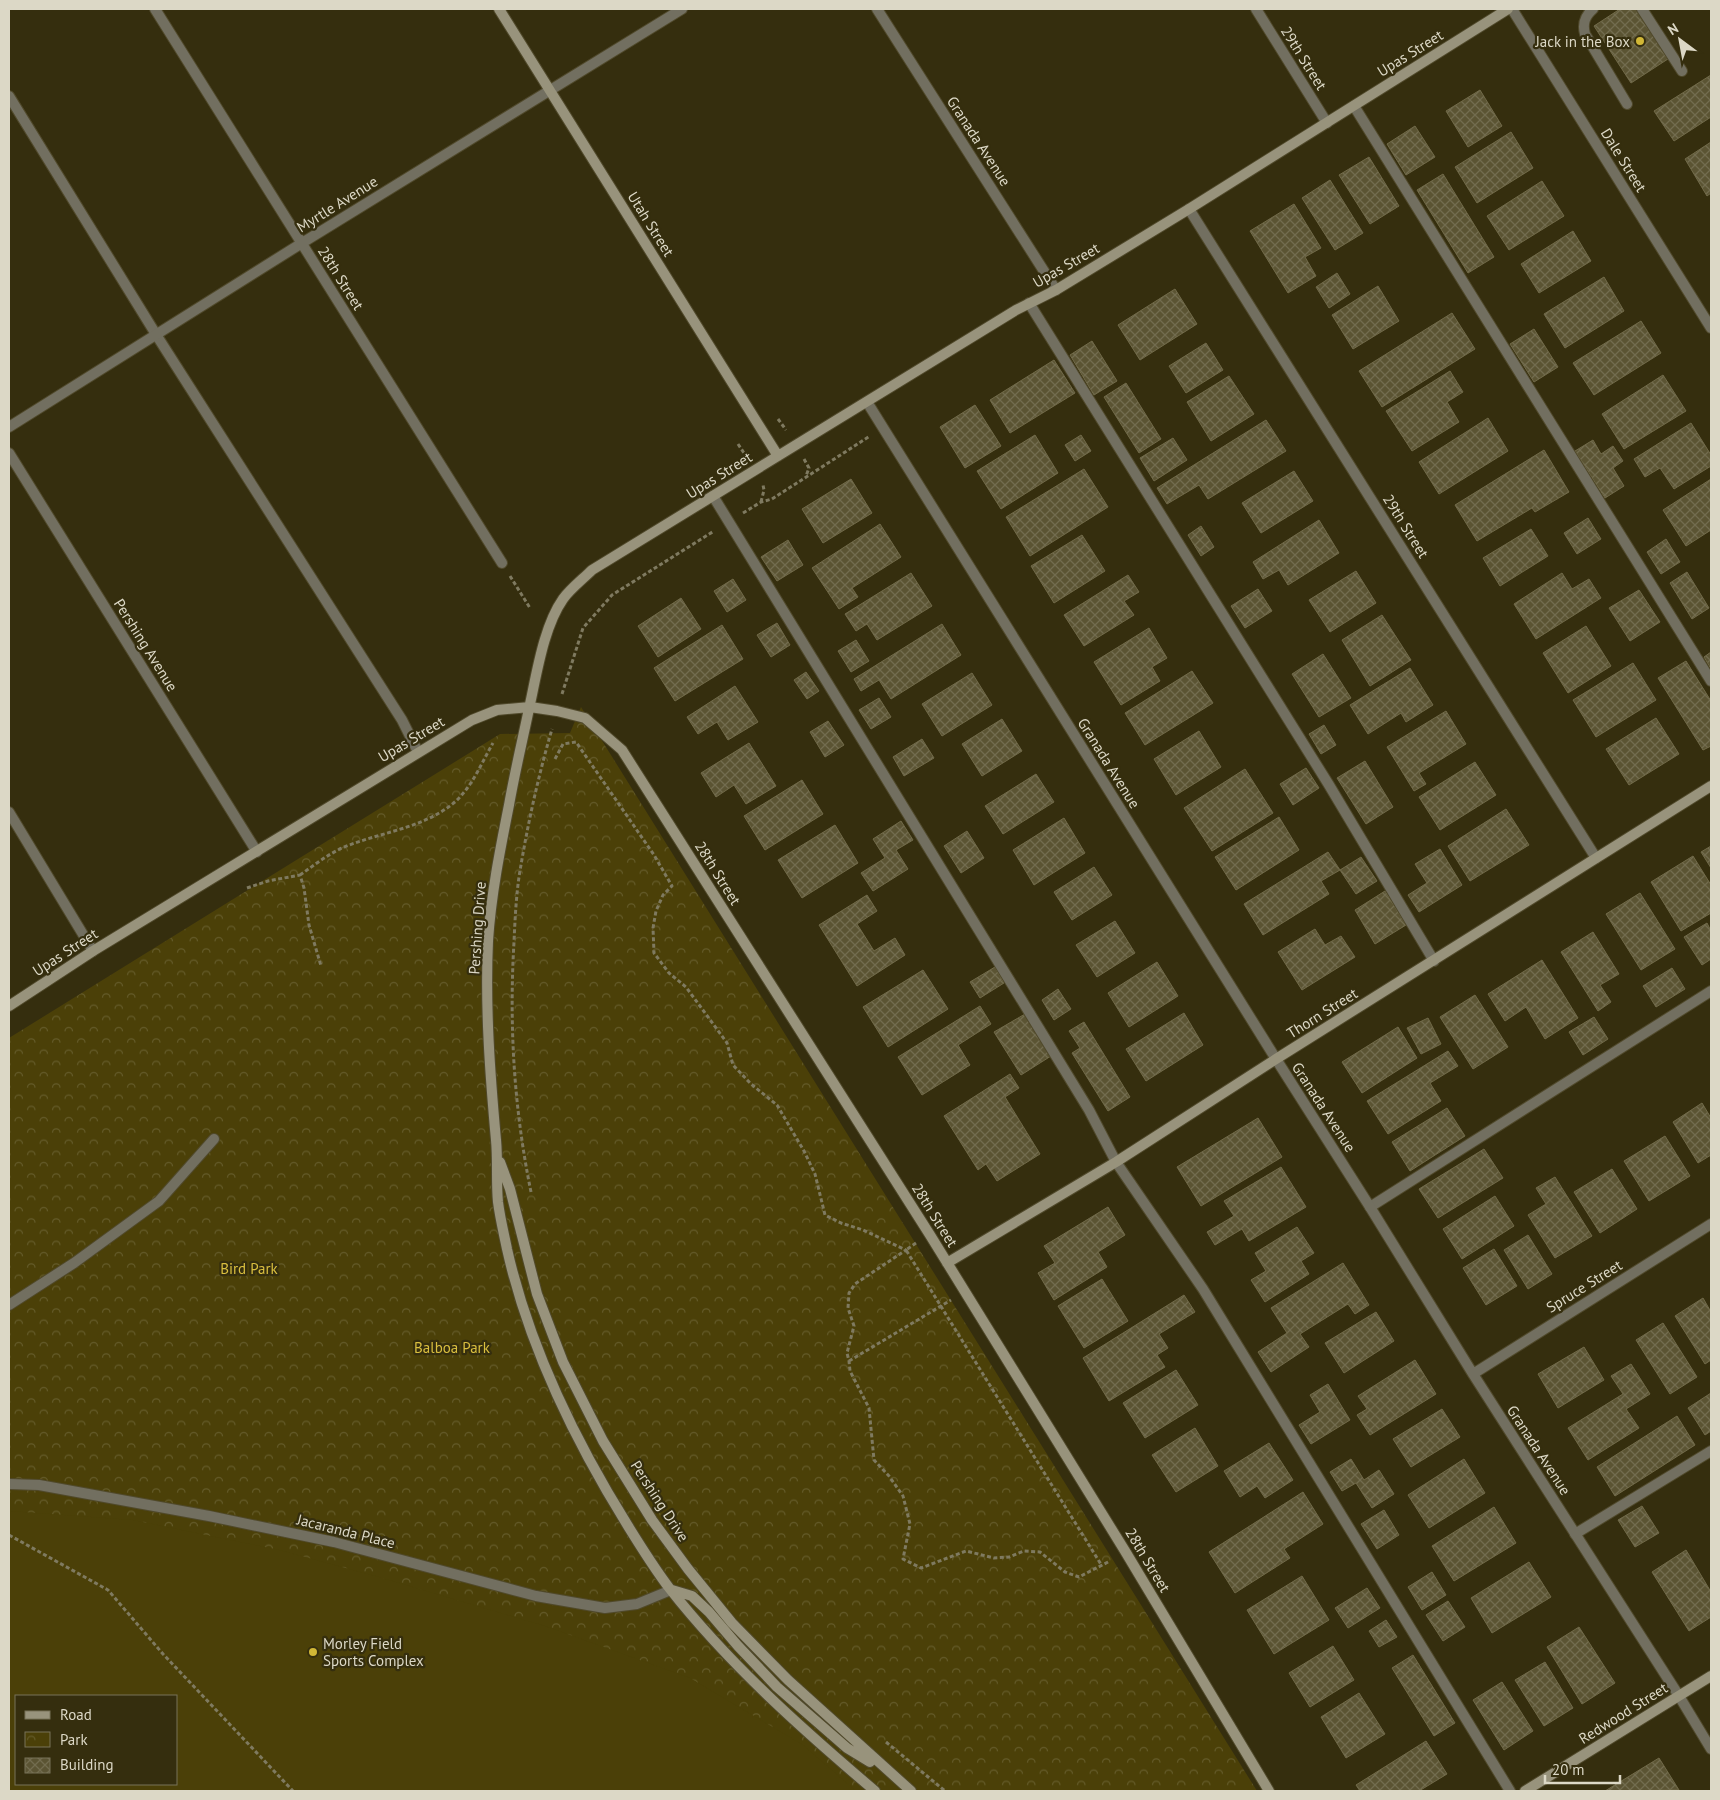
<svg xmlns="http://www.w3.org/2000/svg" width="1720" height="1800" font-family="'PT Sans',sans-serif">
	<defs>
		<pattern id="park-crowns" width="20" height="18" patternUnits="userSpaceOnUse" patternTransform="scale(1.25)"><rect width="20" height="18" fill="#4b4008"/><path d="M2 6a3 3 0 1 1 6 0M12 15a3 3 0 1 1 6 0" fill="none" stroke="#645b2a"/></pattern>
		<pattern id="building-cross-hatch" width="8" height="8" patternUnits="userSpaceOnUse" patternTransform="scale(1.25)"><rect width="8" height="8" fill="#5b5433"/><path d="M0 0l8 8M0 8l8-8" fill="none" stroke="#726c4f"/></pattern>
	</defs>
	<rect width="100%" height="100%" fill="#352e0e"/>
	<path fill="url(#park-crowns)" fill-rule="evenodd" d="M581,707L1257,1791H9V1038L500,734L570,733ZM16,1696H176V1784H16Z"/>
	<path fill="#4b4008" fill-rule="evenodd" d="M9,1511L133,1520L279,1550L379,1577L545,1626L690,1678L803,1745L856,1791H9ZM16,1696H176V1784H16Z"/>
	<path fill="url(#building-cross-hatch)" stroke="#716a49" d="M1620,9H1640L1671,57L1631,83L1594,26Z
		M1711,75V117L1674,141L1654,111Z
		M1480,90L1502,126L1468,147L1446,111Z
		M1415,126L1435,157L1406,175L1387,144Z
		M1511,132L1533,168L1477,203L1455,167Z
		M1711,142V193L1707,196L1685,159Z
		M1369,157L1399,206L1370,224L1339,175Z
		M1443,174L1494,257L1468,273L1417,190Z
		M1330,180L1363,233L1335,250L1302,198Z
		M1542,181L1564,216L1509,250L1487,216Z
		M1294,204L1321,248L1305,257L1316,276L1288,293L1250,231Z
		M1573,231L1591,261L1539,293L1521,264Z
		M1337,273L1350,294L1329,308L1316,287Z
		M1604,277L1624,311L1565,348L1544,314Z
		M1378,286L1399,321L1353,349L1332,315Z
		M1175,289L1197,324L1140,360L1118,325Z
		M1452,313L1475,349L1382,407L1359,371Z
		M1641,321L1661,353L1594,395L1573,363Z
		M1534,329L1558,367L1534,382L1510,344Z
		M1092,341L1117,381L1094,395L1070,355Z
		M1206,343L1223,370L1186,393L1169,366Z
		M1054,360L1075,393L1010,433L990,400Z
		M1450,371L1463,392L1447,402L1459,422L1412,451L1386,411Z
		M1663,375L1686,411L1624,449L1602,414Z
		M1229,376L1254,414L1211,441L1187,402Z
		M1126,383L1161,439L1139,453L1104,397Z
		M975,405L1001,446L965,468L940,427Z
		M1488,418L1508,451L1439,494L1419,462Z
		M1266,420L1286,451L1208,499L1199,485L1167,504L1157,488Z
		M1691,423L1711,455V466L1674,489L1660,468L1645,477L1634,459Z
		M1035,435L1058,473L1001,509L977,471Z
		M1081,435L1091,451L1075,461L1065,445Z
		M1173,438L1187,460L1154,481L1140,458Z
		M1593,440L1601,454L1613,446L1623,461L1613,468L1624,486L1605,498L1575,451Z
		M1544,450L1569,492L1535,512L1532,508L1477,541L1455,505Z
		M1084,469L1108,507L1030,556L1006,517Z
		M1294,471L1313,501L1261,533L1242,503Z
		M851,479L872,513L823,543L802,509Z
		M1711,479V530L1686,546L1663,510Z
		M1588,518L1601,539L1577,554L1564,533Z
		M1319,520L1339,553L1288,585L1279,570L1263,579L1253,562Z
		M880,524L901,557L852,588L858,597L839,609L812,568Z
		M1201,526L1214,547L1201,556L1188,535Z
		M1531,529L1548,556L1500,586L1483,558Z
		M1082,535L1105,571L1054,603L1031,566Z
		M1666,539L1680,562L1661,574L1647,552Z
		M788,540L803,565L777,581L761,557Z
		M1356,571L1376,603L1330,632L1309,600Z
		M1687,572L1709,608L1692,619L1670,583Z
		M911,573L932,606L877,640L867,624L856,631L845,614Z
		M1562,573L1572,589L1589,579L1601,598L1536,639L1514,604Z
		M1128,575L1139,592L1124,601L1134,615L1084,646L1064,615Z
		M733,579L746,600L727,612L714,591Z
		M1258,589L1272,611L1245,628L1231,606Z
		M1639,590L1660,622L1630,641L1609,608Z
		M681,598L701,629L658,657L638,626Z
		M1382,615L1411,660L1370,686L1342,640Z
		M777,623L790,645L771,657L757,635Z
		M942,624L961,655L891,699L879,680L861,691L854,679Z
		M722,625L743,659L675,701L654,668Z
		M1586,626L1611,666L1568,693L1543,653Z
		M1149,628L1167,658L1152,667L1160,681L1121,705L1094,662Z
		M856,640L869,661L851,672L838,651Z
		M1711,652V669L1704,657Z
		M1323,654L1351,698L1319,717L1292,674Z
		M1686,661L1711,701V746L1703,750L1658,678Z
		M1633,663L1656,700L1596,737L1573,700Z
		M1410,668L1433,705L1406,722L1401,713L1368,734L1350,705Z
		M1192,671L1213,703L1145,745L1125,713Z
		M806,672L819,691L807,699L794,680Z
		M972,673L992,705L942,736L922,704Z
		M735,686L758,722L728,740L717,722L698,734L687,717Z
		M879,698L891,717L871,729L859,710Z
		M1446,711L1466,744L1419,773L1426,784L1414,791L1387,747Z
		M1656,718L1679,754L1629,785L1606,749Z
		M1002,719L1022,751L982,776L962,744Z
		M828,721L844,745L825,757L810,732Z
		M1324,725L1336,745L1321,754L1309,734Z
		M1199,731L1221,767L1176,795L1154,759Z
		M922,739L934,758L904,776L893,757Z
		M749,743L776,786L746,804L734,785L716,797L701,773Z
		M1365,761L1393,807L1366,824L1337,778Z
		M1475,762L1496,795L1440,830L1419,797Z
		M1306,768L1319,788L1293,805L1280,784Z
		M1245,769L1273,813L1212,851L1184,808Z
		M1036,774L1054,802L1003,834L985,806Z
		M802,780L823,814L765,850L744,816Z
		M1506,809L1529,845L1470,881L1448,846Z
		M1279,817L1299,850L1236,890L1215,857Z
		M1064,818L1085,853L1034,885L1013,850Z
		M901,821L913,840L896,850L908,869L873,891L861,873L885,858L873,839Z
		M835,825L858,863L802,898L778,860Z
		M967,831L984,858L961,873L944,846Z
		M1711,846V868L1701,852Z
		M1440,849L1462,885L1419,912L1408,895L1427,883L1415,864Z
		M1328,852L1340,870L1321,881L1329,894L1263,935L1244,904Z
		M1693,856L1711,885V913L1681,931L1651,882Z
		M1361,857L1377,881L1356,894L1340,870Z
		M1094,867L1112,895L1072,920L1054,892Z
		M1385,891L1406,925L1375,944L1355,910Z
		M1640,893L1675,949L1641,970L1606,914Z
		M867,895L877,911L857,924L874,951L895,938L905,955L857,986L819,925Z
		M1115,921L1135,953L1097,977L1076,945Z
		M1707,923L1711,931V959L1702,965L1684,937Z
		M1315,929L1325,945L1341,936L1355,957L1302,990L1278,952Z
		M1593,932L1619,974L1600,985L1611,1002L1598,1011L1561,952Z
		M1542,960L1578,1018L1545,1039L1526,1007L1505,1021L1488,994Z
		M1157,962L1178,996L1129,1027L1108,993Z
		M995,967L1004,983L980,998L970,982Z
		M1672,968L1685,989L1656,1007L1643,986Z
		M923,970L948,1009L888,1047L863,1007Z
		M1058,989L1071,1009L1054,1020L1042,1000Z
		M1475,995L1508,1047L1473,1069L1440,1017Z
		M980,1006L991,1024L958,1045L970,1065L922,1095L898,1057Z
		M1184,1013L1203,1045L1146,1081L1126,1049Z
		M1025,1014L1051,1056L1021,1075L994,1032Z
		M1594,1017L1608,1039L1583,1055L1569,1032Z
		M1428,1018L1441,1044L1421,1054L1407,1028Z
		M1084,1022L1130,1097L1108,1111L1072,1053L1080,1048L1069,1031Z
		M1398,1027L1417,1058L1362,1093L1342,1062Z
		M1448,1051L1458,1066L1430,1083L1441,1101L1388,1134L1367,1101Z
		M1010,1074L1019,1088L1005,1097L1040,1154L997,1181L986,1164L978,1170L944,1116Z
		M1702,1103L1711,1118V1155L1698,1163L1673,1122Z
		M1447,1108L1465,1136L1410,1171L1392,1142Z
		M1258,1118L1282,1157L1201,1206L1177,1167Z
		M1665,1136L1690,1176L1649,1201L1624,1161Z
		M1484,1149L1503,1178L1438,1218L1419,1189Z
		M1281,1167L1306,1207L1249,1241L1242,1229L1215,1245L1207,1232L1234,1216L1224,1201Z
		M1612,1169L1637,1209L1600,1233L1574,1192Z
		M1555,1177L1592,1236L1555,1258L1528,1215L1546,1204L1536,1188Z
		M1495,1196L1514,1226L1462,1259L1443,1229Z
		M1108,1207L1125,1235L1098,1252L1107,1267L1054,1300L1038,1273L1055,1263L1044,1246Z
		M1297,1227L1314,1253L1301,1261L1309,1274L1265,1302L1251,1280L1266,1271L1255,1253Z
		M1528,1235L1552,1274L1528,1289L1504,1250Z
		M1494,1249L1517,1286L1486,1305L1463,1268Z
		M1343,1263L1369,1305L1355,1314L1348,1304L1300,1334L1309,1347L1271,1372L1258,1352L1287,1333L1271,1308Z
		M1102,1279L1128,1321L1084,1348L1058,1306Z
		M1184,1295L1195,1312L1159,1334L1168,1348L1157,1355L1165,1367L1109,1401L1083,1358Z
		M1703,1298L1711,1312V1360L1705,1364L1675,1316Z
		M1376,1312L1394,1341L1344,1373L1325,1343Z
		M1663,1323L1697,1377L1670,1394L1636,1340Z
		M1584,1347L1604,1380L1558,1408L1538,1374Z
		M1415,1360L1436,1394L1370,1435L1357,1415L1367,1409L1358,1396Z
		M1631,1364L1650,1394L1626,1409L1639,1428L1588,1460L1568,1428L1623,1394L1611,1376Z
		M1176,1370L1198,1405L1145,1438L1123,1403Z
		M1328,1384L1350,1420L1311,1444L1299,1425L1320,1412L1310,1395Z
		M1711,1393V1431L1705,1435L1688,1408Z
		M1442,1409L1460,1437L1411,1467L1393,1439Z
		M1677,1416L1695,1445L1615,1496L1597,1467Z
		M1195,1428L1218,1466L1176,1492L1152,1455Z
		M1269,1443L1293,1480L1265,1498L1257,1486L1240,1497L1224,1471Z
		M1351,1459L1364,1480L1379,1470L1394,1494L1372,1508L1356,1483L1342,1491L1330,1472Z
		M1464,1459L1485,1493L1429,1528L1408,1495Z
		M1303,1492L1323,1524L1284,1549L1290,1558L1235,1593L1209,1552Z
		M1642,1506L1659,1533L1635,1547L1618,1520Z
		M1494,1507L1516,1543L1454,1581L1432,1546Z
		M1384,1510L1399,1535L1377,1549L1361,1524Z
		M1686,1550L1711,1592V1617L1689,1631L1652,1572Z
		M1529,1562L1551,1597L1492,1633L1471,1598Z
		M1432,1572L1446,1595L1422,1610L1408,1587Z
		M1302,1576L1329,1620L1274,1654L1247,1610Z
		M1367,1588L1380,1608L1348,1628L1335,1608Z
		M1448,1601L1465,1627L1443,1641L1426,1615Z
		M1386,1620L1397,1637L1379,1647L1369,1631Z
		M1579,1627L1615,1683L1582,1704L1547,1647Z
		M1333,1646L1354,1680L1310,1707L1289,1673Z
		M1413,1655L1455,1723L1434,1736L1392,1668Z
		M1545,1662L1573,1708L1544,1726L1515,1680Z
		M1502,1682L1533,1731L1504,1750L1473,1700Z
		M1359,1693L1385,1734L1346,1758L1321,1717Z
		M1426,1741L1447,1774L1419,1791H1360L1356,1785Z
		M1659,1758L1679,1790L1605,1791Z"/>
	<g fill="none" stroke-linecap="round" stroke-linejoin="round">
		<g stroke="#50492b" stroke-width="12">
			<path id="lane" d="M1593,9C1585,16 1582,23 1585,34L1627,104
				M1642,9L1682,71
				M9,96L157,336L402,720L418,752
				M1354,106L1711,681
				M1029,303L1329,785L1434,961
				M713,496L1089,1110L1116,1162L1203,1289L1510,1791
				M9,812L93,951
				M1370,1207L1711,991
				M9,1305L74,1263L159,1201L214,1139
				M1575,1534L1711,1451"/>
		</g>
		<g stroke="#50492b" stroke-width="12">
			<path id="street" d="M155,9L502,563
				M877,9L1056,290
				M1256,9L1327,123
				M1512,9L1711,328
				M1189,209L1596,858
				M867,402L1276,1059L1370,1207L1473,1374L1679,1696L1711,1749
				M9,427L302,243L682,9
				M9,453L257,852
				M1473,1374L1711,1224
				M9,1484L39,1485L209,1516L334,1542L536,1596L605,1608L637,1604L671,1590"/>
		</g>
		<g stroke="#50492b" stroke-width="12">
			<path id="secondary" d="M499,9L778,456
				M9,1006L93,951L472,720L497,710L530,707L557,711L585,718L622,750L930,1235L1125,1551L1269,1791
				M500,1162L510,1189L537,1294L563,1362L603,1441L652,1520L688,1569L732,1623L788,1680L911,1791
				M947,1263L1116,1162L1276,1059L1711,786
				M672,1590L692,1596L709,1612L738,1646L777,1687L847,1748L870,1762
				M875,1791C802,1729 729,1664 670,1589C654,1568 641,1547 628,1526C575,1441 529,1347 507,1249C504,1234 500,1218 498,1202C496,1182 498,1161 496,1140C490,1074 485,1007 488,941C491,895 500,850 509,805C515,771 523,738 530,704C537,672 544,626 563,599C570,589 583,579 592,570L1016,310L1056,290L1189,209L1508,9
				M1525,1791L1711,1676"/>
		</g>
		<path stroke="#7f7a60" stroke-width="3" stroke-dasharray="4 2.5" stroke-linecap="butt" d="M778,419L786,430
			M738,444L746,456
			M804,459L809,468L806,476
			M761,502L764,490L763,485
			M743,513L761,502L772,499L870,436
			M510,576L530,608
			M562,694L583,628L612,595L714,531
			M555,759L563,744L576,742L654,855L672,886L663,895L656,911L653,928L654,953L669,973L686,987L727,1043L733,1065L751,1084L777,1105L804,1151L815,1174L825,1215L841,1223L863,1230L906,1250L855,1284L849,1293L848,1308L854,1326L847,1353L849,1361L850,1371L869,1408L874,1460L889,1476L903,1496L910,1524L903,1559L921,1568L966,1551L994,1558L1009,1557L1024,1551L1040,1552L1065,1572L1079,1577L1110,1561
			M300,875C313,866 327,855 342,848C379,832 424,829 456,801C473,785 482,762 493,743
			M247,888L268,881L300,875L304,888L309,925L321,966
			M531,1192C514,1109 509,1026 514,942C515,920 516,898 519,877C527,827 538,777 552,729
			M916,1243L906,1250L1102,1566
			M849,1361L951,1300
			M9,1535L108,1590L163,1654L293,1791
			M886,1742L945,1791"/>
		<use href="#lane" stroke="#726f60" stroke-width="10"/>
		<use href="#street" stroke="#726f60" stroke-width="10"/>
		<use href="#secondary" stroke="#98937c" stroke-width="10"/>
	</g>
	<g fill="#d1b736" stroke="#352e0e" stroke-width="2">
		<circle cx="1640" cy="41" r="5"/>
		<circle cx="313" cy="1652" r="5"/>
	</g>
	<g text-anchor="middle" dominant-baseline="central" stroke-width="4.5" stroke-linejoin="round" paint-order="stroke">
		<g font-size="15" fill="#dcd8c6" stroke="#352e0e" text-anchor="end">
			<text x="1630" y="41">Jack in the Box</text>
			<text x="323" y="1643" text-anchor="start">Morley Field<tspan x="323" dy="17">Sports Complex</tspan></text>
		</g>
		<g font-size="15" fill="#dcd8c6" stroke="#352e0e">
			<text transform="translate(1410 53) rotate(-32)">Upas Street</text>
			<text transform="translate(1304 58) rotate(58)">29th Street</text>
			<text transform="translate(979 141) rotate(57)">Granada Avenue</text>
			<text transform="translate(1624 160) rotate(58)">Dale Street</text>
			<text transform="translate(337 204) rotate(-32)">Myrtle Avenue</text>
			<text transform="translate(651 224) rotate(58)">Utah Street</text>
			<text transform="translate(1066 265) rotate(-30)">Upas Street</text>
			<text transform="translate(341 278) rotate(58)">28th Street</text>
			<text transform="translate(719 475) rotate(-32)">Upas Street</text>
			<text transform="translate(1406 526) rotate(58)">29th Street</text>
			<text transform="translate(146 645) rotate(58)">Pershing Avenue</text>
			<text transform="translate(411 739) rotate(-31)">Upas Street</text>
			<text transform="translate(1109 763) rotate(58)">Granada Avenue</text>
			<text transform="translate(718 873) rotate(58)">28th Street</text>
			<text transform="translate(477 928) rotate(-86)">Pershing Drive</text>
			<text transform="translate(65 952) rotate(-33)">Upas Street</text>
			<text transform="translate(1322 1013) rotate(-32)">Thorn Street</text>
			<text transform="translate(1324 1107) rotate(57)">Granada Avenue</text>
			<text transform="translate(935 1215) rotate(58)">28th Street</text>
			<text transform="translate(1584 1286) rotate(-32)">Spruce Street</text>
			<text transform="translate(1539 1450) rotate(57)">Granada Avenue</text>
			<text transform="translate(660 1501) rotate(57)">Pershing Drive</text>
			<text transform="translate(346 1531) rotate(14)">Jacaranda Place</text>
			<text transform="translate(1148 1560) rotate(59)">28th Street</text>
			<text transform="translate(1623 1713) rotate(-32)">Redwood Street</text>
		</g>
		<g font-size="15" fill="#dabf3f" stroke="#352e0e">
			<text x="249" y="1268">Bird Park</text>
			<text x="452" y="1347">Balboa Park</text>
		</g>
	</g>
	<rect width="1720" height="1800" fill="none" stroke="#dcd8c6" stroke-width="20"/>
	<rect x="15" y="1695" width="162" height="90" fill="#352e0e" stroke="#787258"/>
	<rect x="25" y="1711" width="25" height="8" fill="#98937c" stroke="#787258"/>
	<text x="60" y="1720" font-size="15" fill="#dcd8c6">Road</text>
	<rect x="25" y="1732" width="25" height="15" fill="url(#park-crowns)" stroke="#787258"/>
	<text x="60" y="1745" font-size="15" fill="#dcd8c6">Park</text>
	<rect x="25" y="1758" width="25" height="15" fill="url(#building-cross-hatch)" stroke="#787258"/>
	<text x="60" y="1770" font-size="15" fill="#dcd8c6">Building</text>
	<g transform="translate(1680 40) rotate(328)" stroke="#352e0e" stroke-width="4" paint-order="stroke">
	<path d="M0-4L9 19L0 12L-9 19Z" fill="#dcd8c6"/>
	<text y="-8" font-size="14" font-weight="bold" text-anchor="middle" fill="#dcd8c6">N</text>
	</g>
	<path d="M1545 1775v8h75v-8" fill="none" stroke="#dcd8c6" stroke-width="2.5"/>
	<text x="1552" y="1775" font-size="15" fill="#dcd8c6" stroke="#352e0e" stroke-width="4" paint-order="stroke">20 m</text>
</svg>
